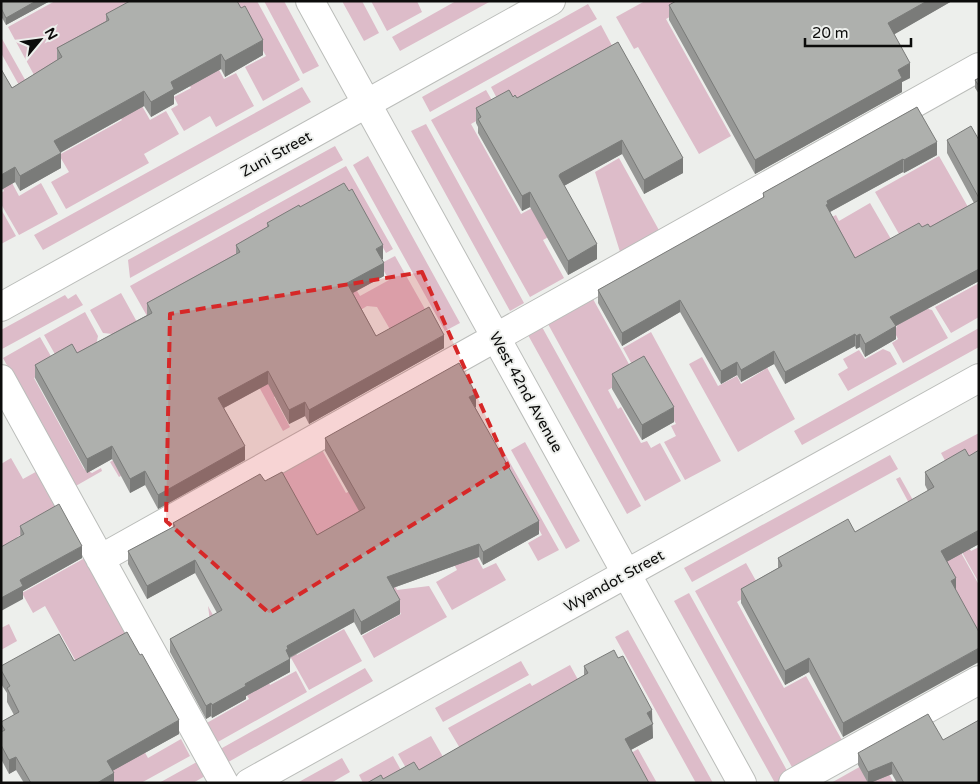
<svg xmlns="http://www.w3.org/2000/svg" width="980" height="784" font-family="'Varela Round',sans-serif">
	<rect width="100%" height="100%" fill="#edefec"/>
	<path fill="#ddbcc9" d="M55,1H153L40,86L8,27Z
		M232,1H257L300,80L263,101L245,67L266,56L245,18Z
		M264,1H284L319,66L303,74Z
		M342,1H362L379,33L364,41Z
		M371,1H417L422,12L387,31Z
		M456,1H491L400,51L392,37Z
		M645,1H686L688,7L666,19L731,136L699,154L638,47L634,49L616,17Z
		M588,4L597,19L430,112L422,97Z
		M601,25L616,53L501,106L491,87Z
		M1,37L64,149L57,153L1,53Z
		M116,60L150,120L166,111L179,134L144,154L149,163L66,209L51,182L69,172L59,155L122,120L96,72Z
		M179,66L218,68L224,79L236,73L254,106L216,127L210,116L184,131L171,109L178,105L174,97L191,88Z
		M302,87L311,102L43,250L34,235Z
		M486,90L497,109L471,124L521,214L558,194L574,223L543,240L564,278L530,297L431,120Z
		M426,124L524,303L510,311L411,131Z
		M335,146L343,160L130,278L128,260Z
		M368,156L460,323L445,331L353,165Z
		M939,156L972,214L903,241L875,192Z
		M619,158L660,232L621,255L595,172Z
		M346,166L393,249L386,253L351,190L147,316L130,286Z
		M11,181L19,196L41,183L58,214L19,235L1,204V193L4,191L1,186Z
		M870,203L895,246L858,272L828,219L836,215L839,221Z
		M1,209L16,236L1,244Z
		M395,256L430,318L395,338L377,307L367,306L359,311L347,290L354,286L360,296L389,280L380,264Z
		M865,270L925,308L932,310L948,338L903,363L892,343L898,339L893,329L897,327Z
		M979,283V317L951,333L935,307Z
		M121,293L153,351L132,336L103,333L90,310Z
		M76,294L83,305L2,349L1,330L65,295L68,299Z
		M593,299L635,375L608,390L618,409L621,407L641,443L647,441L651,448L660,443L681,481L645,501L548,324Z
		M85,312L98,336L94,355L134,468L119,477L110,462L126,453L56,356L44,335Z
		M542,327L641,506L627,514L528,335Z
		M979,328V347L802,445L794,431Z
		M651,332L721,461L685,480L664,442L676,436L671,426L676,424L652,380L636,372L623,348Z
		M40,337L52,358L48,370L34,378L84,469L92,473L101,468L102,471L74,487L3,358Z
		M757,349L795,419L738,452L689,364L702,357L718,386L737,376L741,384L764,370L753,351Z
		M883,349L890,352L897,364L848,391L838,374L848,368L843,359L859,350L865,359Z
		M247,365L302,381L274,397L290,427L283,431Z
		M979,433V475L950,470L941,453Z
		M525,442L580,541L566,549L511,450Z
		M321,448L346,493L366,483L383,505L323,541L239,492Z
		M504,452L559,550L538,561L528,543L542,535L498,456Z
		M890,455L898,469L692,582L684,568Z
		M11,458L23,479L41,469L64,511L17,537L41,580L1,557V464Z
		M900,477L918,509L954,540L979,585V642L946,601L958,594L896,479Z
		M466,538L483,569L496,563L506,580L452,610L436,582L457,570L443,543Z
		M965,541L971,551L979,547V583L958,545Z
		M92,554L146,652L129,724L148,758L181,739L190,756L141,783H114L93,745V692L45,606L33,613L22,593Z
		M378,556L397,590L429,586L447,617L374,658L362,636L401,614L372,560Z
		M746,563L760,588L737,602L784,688L806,676L843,742L793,769L695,591Z
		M689,593L790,776L779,783H775L674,601Z
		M269,605L297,655L344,629L362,661L309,690L263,608Z
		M208,606L251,684L265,676L270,685L296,671L307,692L216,743L205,724L249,699L211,629Z
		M9,624L17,641L1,650V628Z
		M628,630L713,783H696L615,637Z
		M521,661L529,675L443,722L435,708Z
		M570,665L617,751L626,756L638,749L657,783H644L461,750L448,728L530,683L532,686Z
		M365,668L373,681L223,765L215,752Z
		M431,736L457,781L410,775L398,754Z
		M393,756L406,779L399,783H363L359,775Z
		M879,756L894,783H831Z
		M204,758L212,772L193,783H159Z
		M342,758L350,772L331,783H297Z"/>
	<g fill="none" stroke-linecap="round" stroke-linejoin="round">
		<g stroke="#bbbdba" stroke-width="30">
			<path id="minor" d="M310,1L742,783
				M1,307L551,1
				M1,379L224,783
				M100,559L979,67
				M249,783L979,378
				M793,783L979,680"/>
		</g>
		<use href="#minor" stroke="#fff" stroke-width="28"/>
	</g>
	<path fill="#969795" d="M1,1H50L6,25L1,16Z
		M722,1H952L894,34L910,78L902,82V92L755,174L669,20V5Z
		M106,14L263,55L225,77L221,69L174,95V104L151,117L144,106L60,153L61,168L20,191L15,182L1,190V69L12,88L57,60V48L106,21Z
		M618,42L683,173L644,194L622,154L564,186L597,259L568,275L530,207L522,211L478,133V127L476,123V108L513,97L517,98Z
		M979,78V94L975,88V80Z
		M917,107L937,155L904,173L903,172L830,212L855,258L922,227H930L974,203L947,153V140H979V281L896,326V339L865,357L860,347L856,349L855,346L785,384L774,364L741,382L737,375L721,384L680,312L622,346L598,303V290L763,198V193Z
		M300,207L383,259H382L384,276L353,293L376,336L444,348L309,424L305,416L289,424L268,384L224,408L245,460L158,509L145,485L130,493L112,459L87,473L35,378V365L77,353L147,315V303L236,254V245L267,228V223Z
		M612,374L674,422L642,440L612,389Z
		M475,407L539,534L483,565L479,557L393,588L400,614L361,635L354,622L290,658V672L246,696V699L212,718L211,716L206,719L170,652V639L217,613L195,573L147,599L128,564V551L173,527V523L265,481L317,535L359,511L325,451V438L476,407Z
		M925,472L979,544L946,562L843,737L809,672L785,685L741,603V589L778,568V558L855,532L928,491L925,485Z
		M20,526L82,558L23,591V599Z
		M74,661L179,734L112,771L114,783H24L16,770L9,774L1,759V722L14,715L7,702V693L1,684V666Z
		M584,666L652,723L653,738L631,750L383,779L419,770L584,676Z
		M943,740L979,783H897L892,774L870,783H868L858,765V753Z"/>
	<path fill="#7a7b79" d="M36,1H50L6,25V18Z
		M927,1H952L888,38V23Z
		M263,40V55L225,77V61Z
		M221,54V69L174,95V104L151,117V102L171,82Z
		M910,63V78L902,82V92L755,174V160L898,70Z
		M144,91V106L54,156V141Z
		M622,140V154L560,188L559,176L560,174Z
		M937,142V155L904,173V160Z
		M61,153V168L20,191V176Z
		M683,158V173L644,194V180Z
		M903,159V172L828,213L826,205L827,201Z
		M15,167V182L1,190V175Z
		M530,192V207L522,211V196Z
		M597,244V259L568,275V261Z
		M383,245V259L376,262V249Z
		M384,263V276L347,296V283Z
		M979,269V281L890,329V317Z
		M680,300V312L622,346V333Z
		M896,326V339L865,357V344Z
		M855,334V346L785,384V372Z
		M860,334V347L856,349V336Z
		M444,335V348L309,424V410Z
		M774,351V364L741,382V370Z
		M737,362V375L721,384V371Z
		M268,371V384L218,411V398Z
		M476,394V407L469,411V397Z
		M305,402V416L289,424V410Z
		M674,407V422L642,440V425Z
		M112,446V459L87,473V459Z
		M245,446V460L158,509V495Z
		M145,471V485L130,493V479Z
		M539,521V534L483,565V552Z
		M979,530V544L941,565V551Z
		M479,544V557L387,590V577Z
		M82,546V558L23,591V599L1,611V598L20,580Z
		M195,560V573L147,599V586Z
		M956,578V592L951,581Z
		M400,600V614L361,635V622Z
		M354,609V622L288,658L290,659V672L246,696V699L212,718V705L245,684L286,650L287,646Z
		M979,648V662L843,737V723Z
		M809,658V672L785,685V671Z
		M211,703V716L206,719V706Z
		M652,710L653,738L625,753V739L647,713Z
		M179,720V734L107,774V761Z
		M16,757V770L9,774V760Z
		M892,762V774L870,783H868V772Z
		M114,773V783H97Z"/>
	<path fill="#aeb0ad" stroke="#7a7b79" d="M1,1H36L6,18L1,8Z
		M130,1H237L241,8L245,6L263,40L225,61L221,54L171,82L174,89L151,102L144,91L54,141L61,153L20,176L15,167L1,175V69L12,88L62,57L57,48L109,20L106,14Z
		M676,1H721V2L722,1H927L888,23L910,63L898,70L902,78L755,160L669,5Z
		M618,42L683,158L644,180L622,140L560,174L559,176L597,244L568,261L530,192L522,196L478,119L481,117L476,108L509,90L513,97L515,95L517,98Z
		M979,78V86L975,80Z
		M917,107L937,142L904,160L903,159L827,201L828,204L826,205L855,258L919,223L922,227L928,224L930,227L979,200V269L890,317L896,326L865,344L860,334L856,336L855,334L785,372L774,351L741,370L737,362L721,371L680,300L622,333L598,290L764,197L763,193Z
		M971,126L979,140V198L947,140Z
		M344,183L349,191L352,189L383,245L376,249L384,263L347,283L376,336L429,307L444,335L309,410L305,402L289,410L268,371L218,398L245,446L158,495L145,471L130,479L112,446L87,459L35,365L72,344L77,353L152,313L147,303L240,252L236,245L269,226L267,223L299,205L300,207Z
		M644,356L674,407L642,425L612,374Z
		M459,363L476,394L469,397L539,521L483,552L479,544L387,577L400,600L361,622L354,609L287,646L288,649L286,650L290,659L245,684L246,686L212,705L211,703L206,706L170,639L222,610L195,560L147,586L128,551L175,526L173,523L260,474L265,481L282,472L317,535L365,508L325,438Z
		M965,449L969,456L979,450V530L941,551L956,578L951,581L979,632V648L843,723L809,658L785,671L741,589L782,566L778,558L848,519L855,532L934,487L925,472Z
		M59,504L82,546L20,580L23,586L1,598V547L24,534L20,526Z
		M127,632L140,655L142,654L179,720L107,761L114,773L97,783H31L16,757L9,760L1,745V732L5,730L1,724V722L19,712L7,688L10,686L1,670V666L59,634L74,661Z
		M614,650L618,658L623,656L652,710L647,713L653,724L625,739L649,783H367L381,775L383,779L414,762L419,770L588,673L584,666Z
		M928,714L943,740L979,720V783H904L892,762L868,772L858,753Z"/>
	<path fill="#d62828" fill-opacity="0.2" stroke="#d62828" stroke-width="4" stroke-dasharray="10 6" stroke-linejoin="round" d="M422,272L508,466L269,613L166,521L170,314Z"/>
	<g text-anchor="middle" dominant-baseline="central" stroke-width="4" stroke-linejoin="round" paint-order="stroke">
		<g font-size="15" fill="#0c0c0b" stroke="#edefec">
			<text transform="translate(276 154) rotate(-29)">Zuni Street</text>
			<text transform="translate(526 392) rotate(61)">West 42nd Avenue</text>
			<text transform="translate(614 581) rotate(-29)">Wyandot Street</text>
		</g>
	</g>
	<rect width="980" height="784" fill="none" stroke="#0c0c0b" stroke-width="5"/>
	<g transform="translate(40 40) rotate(61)" stroke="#edefec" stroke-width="4" paint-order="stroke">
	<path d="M0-4L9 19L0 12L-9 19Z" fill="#0c0c0b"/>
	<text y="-8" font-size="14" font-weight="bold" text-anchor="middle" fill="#0c0c0b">N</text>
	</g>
	<path d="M805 38v8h106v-8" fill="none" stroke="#0c0c0b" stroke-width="2.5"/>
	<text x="812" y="38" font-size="15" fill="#0c0c0b" stroke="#edefec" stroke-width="4" paint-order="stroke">20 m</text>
</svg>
